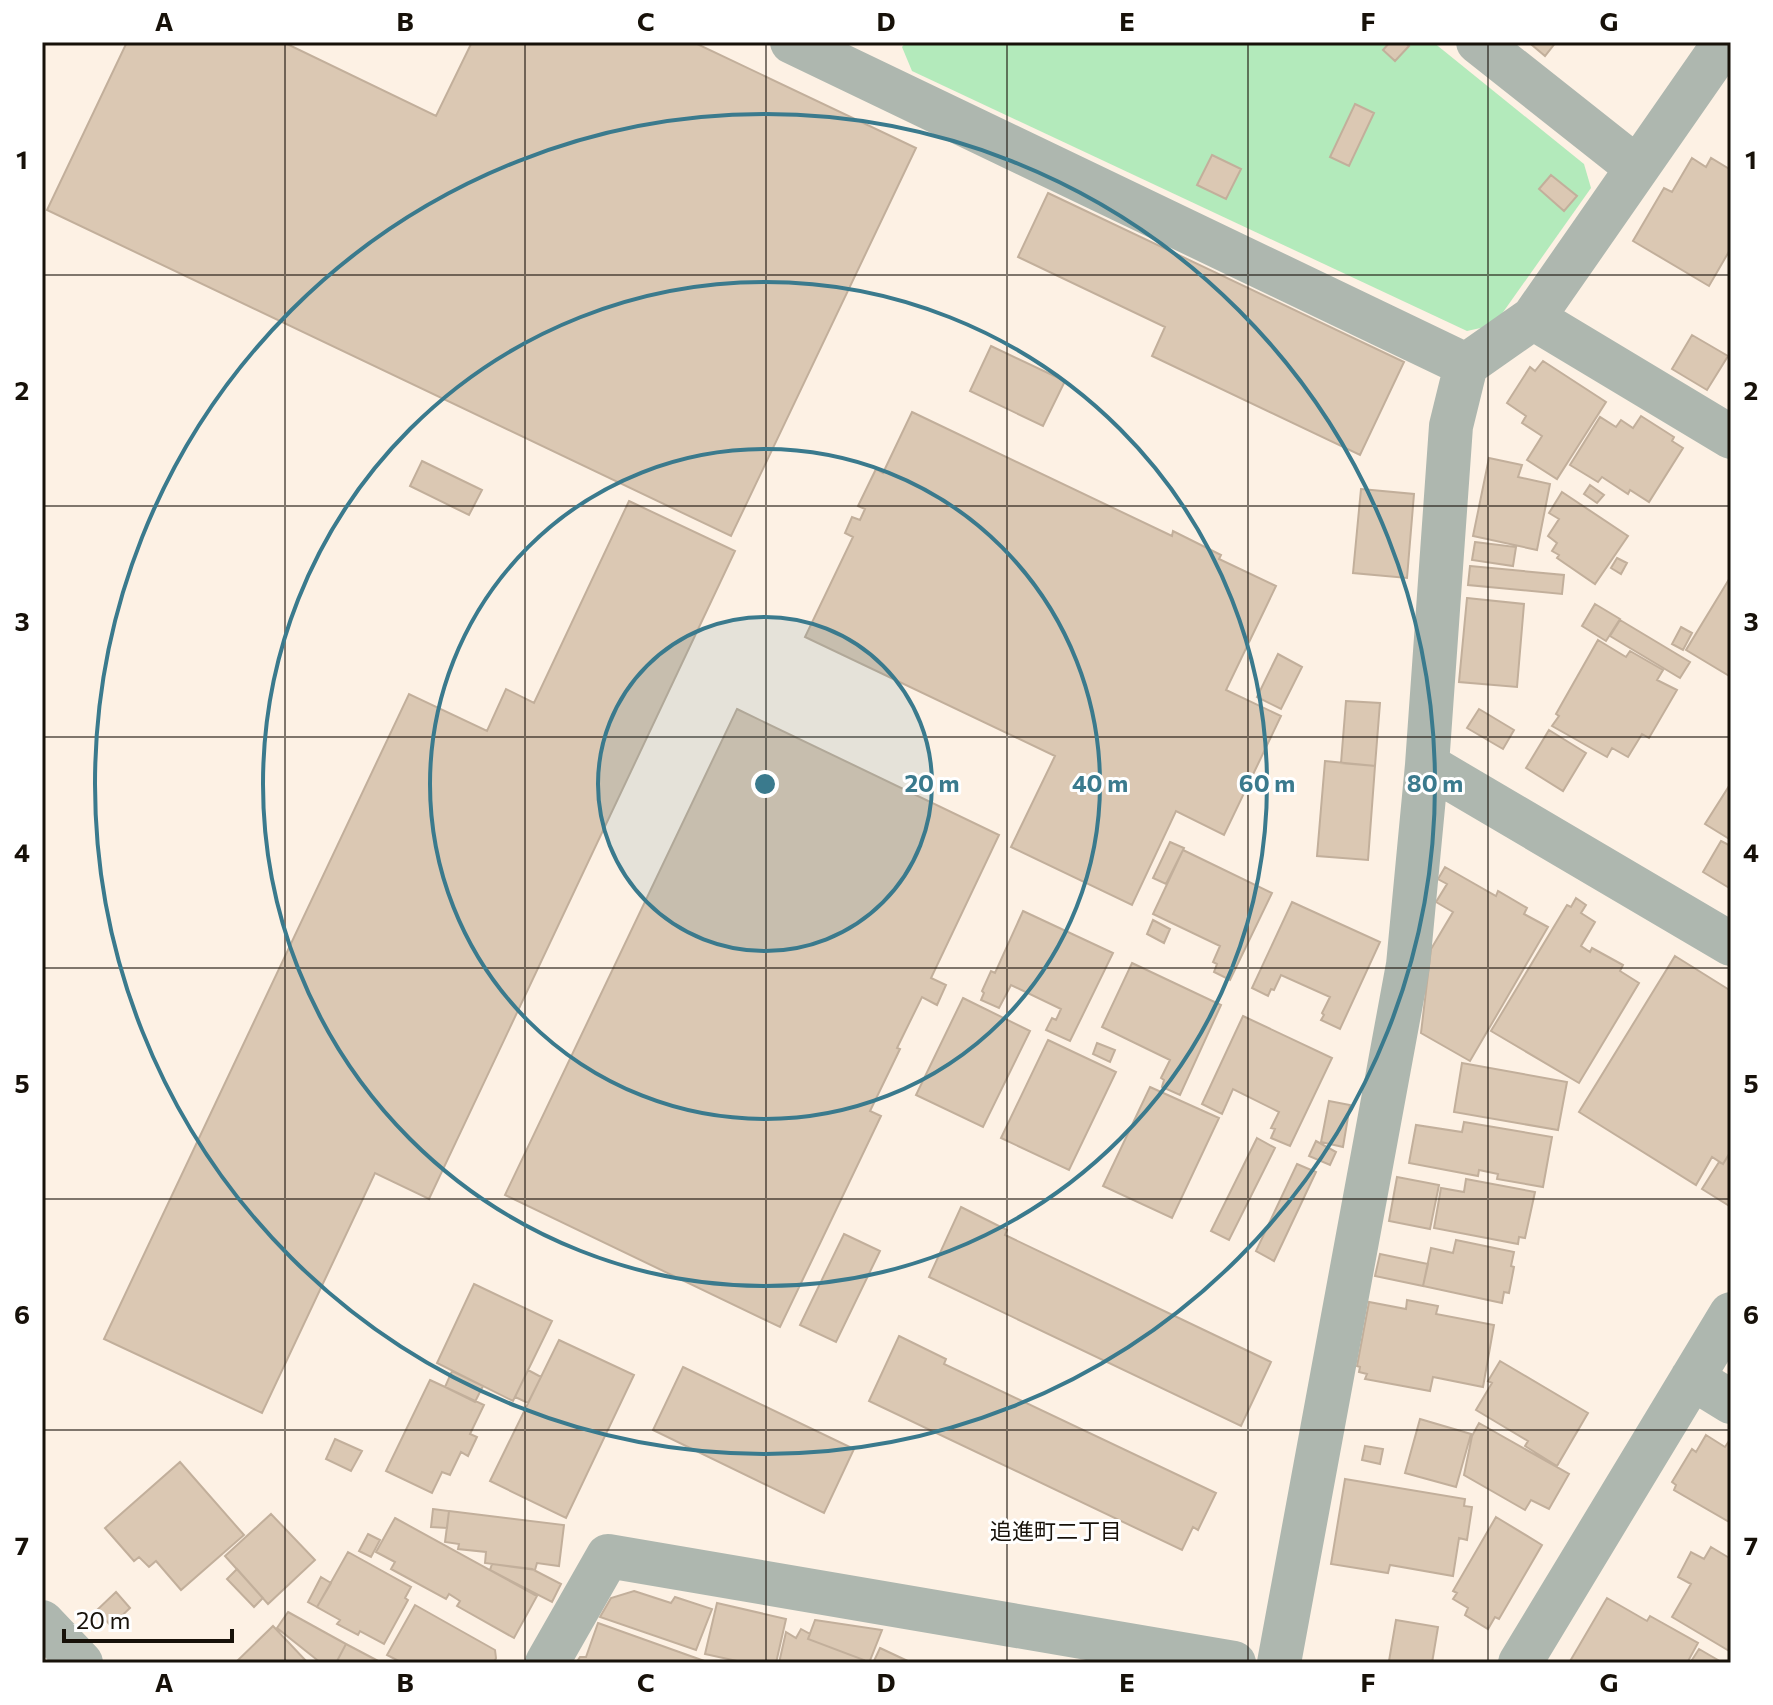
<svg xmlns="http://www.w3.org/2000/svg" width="1773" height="1705" font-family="Commissioner,'Noto Sans JP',sans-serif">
	<rect width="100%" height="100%" fill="#fdf1e4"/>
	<path fill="#b3eabb" d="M906,42H1433L1584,164L1591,188L1494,325L1467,331L912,71L902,47Z"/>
	<path fill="#dbc8b3" stroke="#c2af9b" stroke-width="2" d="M127,42H283L436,116L472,42H693L916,148L731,536L47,210Z
		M1390,42H1404L1409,46L1395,61L1383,50Z
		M1534,42H1556L1545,56L1532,45Z
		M1355,104L1374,113L1349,166L1330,157Z
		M1212,155L1241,169L1226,199L1197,185Z
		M1692,158L1706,167L1711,158L1731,170V248L1709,286L1633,241L1664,188L1672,192Z
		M1551,175L1577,196L1564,211L1539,189Z
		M1048,193L1404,362L1360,455L1152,356L1165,327L1018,257Z
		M1692,335L1728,356L1707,390L1672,369Z
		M991,346L1065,381L1043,426L970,391Z
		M1543,361L1606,402L1557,479L1527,460L1542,436L1522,423L1526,416L1507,403L1530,367L1535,371Z
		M912,412L1172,536L1173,531L1221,555L1219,559L1276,586L1226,690L1281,716L1224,835L1176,811L1132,905L1011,847L1055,756L805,637L853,537L845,533L852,517L860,520L865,509L858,506L876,469L883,473Z
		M1641,416L1674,437L1672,441L1683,448L1649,502L1630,490L1628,494L1602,477L1598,482L1570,465L1600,417L1616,427L1621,420L1633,428Z
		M1489,458L1522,465L1518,477L1550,484L1537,550L1473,536Z
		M422,461L482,490L469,515L410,486Z
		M1590,485L1604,495L1597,503L1584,494Z
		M1361,489L1414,494L1407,578L1353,573Z
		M1562,492L1628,536L1595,584L1557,558L1559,555L1552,551L1557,543L1548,536L1559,519L1549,513Z
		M629,501L735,551L429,1199L375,1173L262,1413L104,1339L409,694L487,731L506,689L534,703Z
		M1475,542L1516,547L1513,566L1472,560Z
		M1617,558L1627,563L1621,574L1611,568Z
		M1470,566L1564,575L1562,594L1468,585Z
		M1731,576V677L1686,650Z
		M1467,598L1524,604L1517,687L1459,682Z
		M1595,604L1620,619L1606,641L1582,626Z
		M1620,620L1690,662L1680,678L1610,636Z
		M1681,627L1692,633L1683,650L1672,644Z
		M1598,640L1626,657L1630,651L1663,670L1657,680L1677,690L1649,738L1642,734L1628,757L1612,748L1607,757L1552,726L1559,716L1556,714Z
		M1278,654L1302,667L1281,709L1257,697Z
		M1346,701L1380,703L1375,766L1341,763Z
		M737,709L999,835L931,978L946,985L937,1005L922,997L897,1048L900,1049L870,1111L881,1116L780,1327L505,1195Z
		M1479,709L1514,730L1503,749L1467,728Z
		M1549,730L1586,753L1563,791L1526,768Z
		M1325,761L1375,766L1368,860L1317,856Z
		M1731,783V840L1705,824Z
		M1721,841L1731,846V889L1703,872Z
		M1170,842L1184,848L1166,884L1153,878Z
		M1183,850L1272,893L1230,980L1214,972L1217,964L1213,962L1220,946L1153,914Z
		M1445,867L1496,896L1498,891L1527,908L1524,914L1548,927L1470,1061L1421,1033L1431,949L1453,912L1436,902L1447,884L1438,879Z
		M1576,898L1586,905L1581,913L1595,922L1581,946L1590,952L1592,948L1623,965L1620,971L1639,983L1579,1083L1491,1031L1567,905L1571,907Z
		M1292,902L1380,942L1340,1029L1321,1020L1324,1015L1322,1013L1330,997L1281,975L1274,990L1271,989L1268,996L1252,988Z
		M1023,911L1113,953L1070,1041L1046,1030L1052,1018L1056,1020L1061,1009L1011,985L999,1008L981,1000L984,993L982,991L991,971L995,973Z
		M1153,920L1170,929L1164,943L1147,934Z
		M1675,956L1731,991V1151L1723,1164L1712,1157L1696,1185L1579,1112Z
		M1132,963L1221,1005L1180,1095L1162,1087L1164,1080L1161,1078L1170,1060L1102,1027Z
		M963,998L1030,1031L983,1127L916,1095Z
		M1243,1016L1332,1058L1290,1146L1271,1138L1275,1129L1271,1128L1279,1112L1233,1089L1222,1114L1202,1104Z
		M1048,1040L1116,1072L1069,1170L1001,1138Z
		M1097,1043L1115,1050L1110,1062L1093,1054Z
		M1462,1063L1567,1082L1558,1130L1454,1112Z
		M1150,1087L1219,1118L1172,1218L1103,1186Z
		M1329,1101L1350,1105L1343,1147L1321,1142Z
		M1464,1122L1552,1137L1543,1187L1497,1179L1498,1174L1479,1170L1478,1176L1409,1163L1416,1125L1462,1132Z
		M1257,1138L1275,1148L1229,1240L1211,1231Z
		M1316,1141L1336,1152L1330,1165L1309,1156Z
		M1729,1154L1731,1155V1207L1702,1189L1719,1162L1723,1164Z
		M1297,1164L1316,1172L1274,1261L1256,1251Z
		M1397,1177L1439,1185L1430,1229L1389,1221Z
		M1466,1179L1535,1192L1525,1238L1519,1237L1518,1244L1434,1228L1441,1188L1464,1192Z
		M961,1207L1007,1230L1005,1235L1271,1362L1241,1426L929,1277Z
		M844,1234L880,1251L836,1342L800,1325Z
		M1456,1240L1514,1252L1511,1266L1514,1267L1509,1293L1504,1292L1502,1303L1423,1286L1431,1248L1453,1253Z
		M1380,1254L1428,1264L1423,1286L1375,1276Z
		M474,1284L552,1321L513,1401L437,1363Z
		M1407,1300L1438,1306L1436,1314L1494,1325L1483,1387L1433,1377L1430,1391L1365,1379L1367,1374L1359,1372L1360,1367L1357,1366L1369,1302L1406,1309Z
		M899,1336L946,1359L944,1364L1216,1493L1198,1530L1193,1527L1182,1550L869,1401Z
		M559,1340L634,1375L566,1518L490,1481Z
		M1500,1361L1588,1413L1557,1466L1525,1446L1528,1441L1476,1410L1492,1383L1488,1381Z
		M683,1367L854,1449L824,1513L653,1430Z
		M528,1370L541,1377L528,1403L515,1397Z
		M452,1371L483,1386L475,1402L445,1387Z
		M430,1380L484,1405L470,1434L477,1437L468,1456L461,1452L450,1475L442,1472L432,1493L386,1471Z
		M1420,1419L1471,1434L1456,1487L1405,1473Z
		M1479,1423L1569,1474L1549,1509L1531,1500L1525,1510L1464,1475L1472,1436Z
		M1706,1435L1725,1447L1731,1438V1523L1674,1490L1676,1485L1672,1482L1692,1449L1696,1452Z
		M335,1439L362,1451L351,1471L326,1459Z
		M1365,1446L1383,1449L1380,1464L1362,1460Z
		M180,1462L244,1535L181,1590L156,1561L149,1567L139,1557L134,1561L105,1528Z
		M1345,1479L1465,1499L1464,1506L1472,1507L1467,1540L1459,1538L1453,1576L1390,1565L1388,1573L1331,1564Z
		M433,1509L449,1511L447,1528L431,1527Z
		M449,1511L564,1525L559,1566L537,1563L535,1570L485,1563L486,1552L458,1549L459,1544L445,1542Z
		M271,1514L315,1560L268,1604L225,1556Z
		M1496,1517L1542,1545L1499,1619L1495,1617L1488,1629L1465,1615L1468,1608L1453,1599L1457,1593L1453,1591Z
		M395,1518L537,1596L514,1638L457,1606L460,1601L449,1594L446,1599L391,1569L395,1562L376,1552Z
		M368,1534L380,1540L371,1557L359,1551Z
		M1711,1547L1731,1559V1652L1672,1617L1691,1584L1678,1577L1691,1552L1704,1559Z
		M348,1552L411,1587L405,1598L408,1600L384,1644L360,1631L358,1635L337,1624L340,1620L317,1607Z
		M492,1564L532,1569L561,1584L552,1602L490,1570Z
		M237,1569L263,1598L254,1607L227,1579Z
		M321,1577L331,1583L317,1607L308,1602Z
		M634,1591L671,1603L675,1597L712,1609L696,1650L600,1617L611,1598Z
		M116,1592L130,1608L111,1626L97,1610Z
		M1607,1598L1647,1621L1650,1616L1698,1643L1687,1663H1569Z
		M717,1603L786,1619L776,1663H746L705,1654Z
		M415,1605L495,1650L496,1658L494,1663H399V1661L387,1655Z
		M288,1612L346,1644L336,1663H321L277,1628Z
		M815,1620L882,1630L869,1663H863L864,1660L808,1639Z
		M1396,1620L1438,1627L1432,1663H1401L1389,1661Z
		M598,1623L710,1663H576L580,1657H586Z
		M273,1626L308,1663H235Z
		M801,1629L810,1634L808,1639L864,1660L863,1663H779L786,1632L796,1638Z
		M346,1644L382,1663H336Z
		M880,1648L912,1663H873Z
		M1699,1649L1723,1663H1690Z"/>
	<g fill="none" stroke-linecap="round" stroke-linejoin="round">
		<path stroke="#aeb7af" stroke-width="44" d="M792,42L1466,365L1451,426L1427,765L1408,965L1279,1663
			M1478,42L1636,167
			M1533,318L1731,437
			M1466,365L1533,318L1725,42
			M1427,765L1731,944
			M1692,1378L1731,1402
			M547,1663L608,1556L1234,1663
			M1520,1663L1731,1314"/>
		<path stroke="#aeb7af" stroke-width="44" d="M42,1622L81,1663"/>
	</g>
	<path fill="none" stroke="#171109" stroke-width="2" stroke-opacity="0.55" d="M285,42V1663M525,42V1663M766,42V1663M1007,42V1663M1248,42V1663M1488,42V1663M42,275H1731M42,506H1731M42,737H1731M42,968H1731M42,1199H1731M42,1430H1731"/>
	<circle cx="765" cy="784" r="167" fill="#3a7a8d" fill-opacity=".12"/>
	<g fill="none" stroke="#3a7a8d" stroke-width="4">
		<circle cx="765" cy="784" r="167"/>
		<circle cx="765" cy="784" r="335"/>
		<circle cx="765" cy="784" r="502"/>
		<circle cx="765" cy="784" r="670"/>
	</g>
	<g text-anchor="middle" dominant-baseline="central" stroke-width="6" stroke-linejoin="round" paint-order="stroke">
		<g font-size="22" fill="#171109" stroke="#fff">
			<text x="1056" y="1530">追進町二丁目</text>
		</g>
	</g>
	<circle cx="765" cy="784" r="12" fill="#3a7a8d" stroke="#fff" stroke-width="4"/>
	<g font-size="24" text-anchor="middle" font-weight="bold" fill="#3a7a8d" stroke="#fff" stroke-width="6" stroke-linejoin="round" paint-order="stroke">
		<text x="932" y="792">20 m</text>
		<text x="1100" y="792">40 m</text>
		<text x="1267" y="792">60 m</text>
		<text x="1435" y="792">80 m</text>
	</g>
	<rect width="1773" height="1705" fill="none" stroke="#ffffff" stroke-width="88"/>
	<path d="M64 1629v12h168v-12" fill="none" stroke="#171109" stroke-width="4"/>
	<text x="76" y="1629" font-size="24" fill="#171109" stroke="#ffffff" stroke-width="6" paint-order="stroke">20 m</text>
	<rect x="44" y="44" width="1685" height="1617" fill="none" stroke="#171109" stroke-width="3"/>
	<g font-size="26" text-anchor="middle" font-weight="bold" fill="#171109">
		<text x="164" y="31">A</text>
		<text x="405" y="31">B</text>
		<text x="646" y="31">C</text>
		<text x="886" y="31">D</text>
		<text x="1127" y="31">E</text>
		<text x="1368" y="31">F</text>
		<text x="1609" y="31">G</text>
		<text x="22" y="169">1</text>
		<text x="1751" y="169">1</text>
		<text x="22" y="400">2</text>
		<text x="1751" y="400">2</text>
		<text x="22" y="631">3</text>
		<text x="1751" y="631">3</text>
		<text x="22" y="862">4</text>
		<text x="1751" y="862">4</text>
		<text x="22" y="1093">5</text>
		<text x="1751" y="1093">5</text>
		<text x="22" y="1324">6</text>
		<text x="1751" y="1324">6</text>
		<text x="22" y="1555">7</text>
		<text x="1751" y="1555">7</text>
		<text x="164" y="1692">A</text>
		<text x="405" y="1692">B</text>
		<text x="646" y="1692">C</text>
		<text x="886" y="1692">D</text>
		<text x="1127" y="1692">E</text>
		<text x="1368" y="1692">F</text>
		<text x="1609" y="1692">G</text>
	</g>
</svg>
